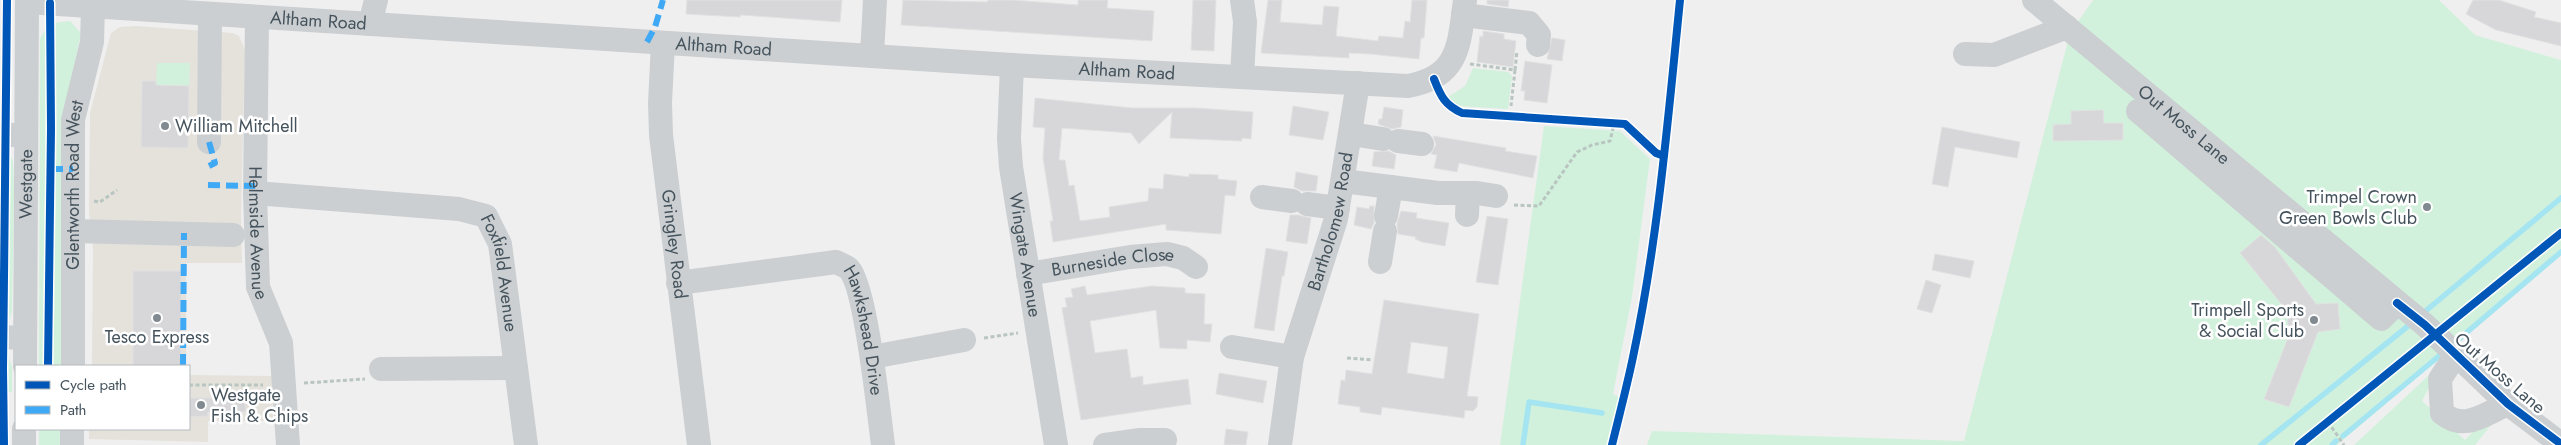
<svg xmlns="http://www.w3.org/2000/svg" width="2561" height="445" font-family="Jost,sans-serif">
	<rect width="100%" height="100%" fill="#f0efef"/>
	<path fill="#e5e2dc" d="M136,26L233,33L239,36L245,50L241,215L242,263H186V366H92L93,249L89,213L90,113L111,33L120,27Z
		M189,375L272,376L273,421H208V442L89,439V429H189Z"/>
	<path fill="#d2f1dc" d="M2093,0H2439L2475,35L2561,60V253L2337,445H1647L1652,431L1964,441L2070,33Z
		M70,21L81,33L63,119L64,366H39L40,39C47,24 54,22 70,21Z
		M157,63H190L189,86L156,85Z
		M1473,68L1508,72L1512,76L1508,109L1456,106L1449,101L1448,97L1465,86Z
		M1544,126L1620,131L1650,159L1632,297L1613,394L1620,397L1607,445H1500Z
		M9,152L13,161L14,193L12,311L9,320Z
		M8,356L12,367V392H8Z
		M2443,362L2422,401L2465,440L2486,418L2496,419L2475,445H2354Z
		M39,429H64V445H39Z"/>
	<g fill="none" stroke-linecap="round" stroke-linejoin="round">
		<path stroke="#a4e5f1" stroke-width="5.5" d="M2422,314L2561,198
			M2452,345L2561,252
			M2343,436L2445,351
			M1523,445L1529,402L1602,413
			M2261,445L2413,322
			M2332,445L2336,441"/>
	</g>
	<path fill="#d7d7d9" stroke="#e1e1e2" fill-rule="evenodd" d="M687,0H842L840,22L741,15L740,17L686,14Z
		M903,0L987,2L988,0H1012L1078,5V0H1108L1107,8L1154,11L1152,41L901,25Z
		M1193,0H1216L1214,51L1191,50Z
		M1268,0H1282L1280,22L1322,25L1324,6L1339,7L1336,36L1378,41L1379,36L1403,38L1405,21L1410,22L1412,0H1427L1424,38H1421L1419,59L1370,54L1349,53V58L1261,53Z
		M1487,0H1509L1508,7L1487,4Z
		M2473,0H2499L2536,12L2534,17L2561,23V46L2496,30L2466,14Z
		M1483,31L1504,34V39L1516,41L1513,67L1477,62L1480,36L1483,37Z
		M1552,38L1565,40L1562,61L1547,59Z
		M1525,61L1552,65L1547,103L1524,100L1525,91H1521Z
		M142,81H156V85L189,86L188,148L141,147Z
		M1035,98L1132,108H1196L1253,112L1251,139L1242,138V141L1170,138L1172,112L1139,144L1131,133L1062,128L1059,160H1065L1069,186L1074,185L1080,221L1110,217L1109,207L1148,201L1149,188L1163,189L1164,174L1189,177V174L1218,175V179L1237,181L1235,196L1225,195L1221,234L1166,230V224L1053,242L1050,221H1053L1043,158L1045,128L1033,127Z
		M1293,106L1329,112L1323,140L1289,135Z
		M1384,107L1403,110L1401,127L1392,129L1378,124L1379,119H1382Z
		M2103,110L2104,123H2123V140L2053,141V125L2071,124V111Z
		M1942,127L2020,142L2017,158L1955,147L1948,187L1932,184Z
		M1433,136L1506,148L1505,151L1537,156L1533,178L1459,163L1457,172L1434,168L1437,155L1431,154L1436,145Z
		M1389,151L1396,155L1394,169L1372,166L1374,152Z
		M1296,172L1318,176L1316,191H1302L1294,187Z
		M1370,206H1374V223L1371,229L1354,225L1357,207L1369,209Z
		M1401,211L1417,213L1416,218L1449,223L1445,246L1422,242L1415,239L1416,237L1398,234L1397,224Z
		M1298,215L1311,218L1307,244L1286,241L1290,215Z
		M1487,216L1508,219L1498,285L1476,282Z
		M2261,235L2275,247L2316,304L2338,303L2340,329L2318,332L2289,407L2264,399L2289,335L2287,311L2240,253Z
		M1266,248L1288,252L1284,276H1282L1274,331L1254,328Z
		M1935,254L1974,261L1970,278L1932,270Z
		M133,271H181V366H133Z
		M1926,280L1941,285L1932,313L1917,309Z
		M1085,286L1087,295L1152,286L1185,288V293L1205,294L1204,324H1212L1210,342L1187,340V349L1160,348L1156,310L1090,321L1095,353L1127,349L1131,378L1143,376V385L1188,379L1191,404L1081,420L1062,308L1067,307L1065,298L1073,297L1071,289Z
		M1384,300L1479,314L1467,396L1478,397L1477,407L1473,411L1465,410L1464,418L1382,407L1381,415L1360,412V407L1338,404L1341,380L1345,381L1346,370L1372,374ZM1411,342L1448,347L1444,379L1407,373Z
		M1219,373L1267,381L1263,403L1216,394Z
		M189,398H245L246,412H208V416L189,417Z
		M1226,429L1248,432L1246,445H1224Z"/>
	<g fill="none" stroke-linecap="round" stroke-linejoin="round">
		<path stroke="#b8c5c0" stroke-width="3" stroke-dasharray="4 2.5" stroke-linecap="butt" d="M1470,64L1515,70L1511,106
			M1515,70L1517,51
			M94,201L100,202L117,190
			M0,205L5,204
			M1514,205L1539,206L1577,152L1592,145L1610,141L1614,124
			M984,338L1018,333
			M1347,358L1373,360
			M304,383L365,379
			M189,385H263
			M0,394L4,393
			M2328,422L2344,445"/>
		<g stroke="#cbcfd1" stroke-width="24">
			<path d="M1242,0L1245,22L1242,76"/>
			<path id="s1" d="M2034,0L2425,325L2508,404L2561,444"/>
			<path id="s2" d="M27,2L1012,65L1408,86C1460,77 1459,44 1465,0"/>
			<path d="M1463,15L1529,23L1539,35L1538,45"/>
			<path id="s3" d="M257,17L255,193L258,287L281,343L288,445"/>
			<path d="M370,24L376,0"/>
			<path id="s4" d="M663,43L660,103L661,135L699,445"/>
			<path d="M1965,54L1994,55L2067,27"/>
			<path d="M872,55L875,0"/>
			<path id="s5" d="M1012,65L1009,139L1011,167L1056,445"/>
			<path d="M2138,111L2381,319L2397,303"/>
			<path d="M0,134L26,136"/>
			<path d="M1351,134L1383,139"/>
			<path d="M1398,141L1422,144"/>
			<path d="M209,142L210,14"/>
			<path d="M1343,181L1438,193H1477L1496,196"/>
			<path id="s6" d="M255,193L459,209L486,216L500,244L526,445"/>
			<path d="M1262,197L1292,201"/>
			<path d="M1307,204L1338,208"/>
			<path d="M1467,215L1468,193"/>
			<path d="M1386,216L1391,187"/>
			<path d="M73,231L233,235"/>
			<path d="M1380,262L1385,231"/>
			<path id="s7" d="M1028,274L1130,257L1167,254L1183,258L1196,267"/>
			<path id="s8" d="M678,283L836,262C840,264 846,266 849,269C866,287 879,415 883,445"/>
			<path d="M0,337L25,338"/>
			<path d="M1232,347L1292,357"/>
			<path d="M2455,356L2440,379L2442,413C2465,432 2484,414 2508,404"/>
			<path d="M872,357L964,340"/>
			<path id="s9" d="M25,366L27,0"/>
			<path id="s10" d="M73,366V120L92,42L93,6"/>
			<path d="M381,369L516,368"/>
			<path d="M72,429V445"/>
			<path d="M24,445V429"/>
			<path d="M1105,445L1140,440H1165"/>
			<path id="s11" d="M1280,445L1292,357L1336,219L1358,83"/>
		</g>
		<path stroke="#3fa9f5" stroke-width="6" stroke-dasharray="12 6" stroke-linecap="butt" d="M647,42L655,27L663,0
			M209,142L215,163L209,166
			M51,169H73
			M208,185L255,186
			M183,366L184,233"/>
		<g stroke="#fff" stroke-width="11">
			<path id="cycleway" d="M1434,79C1441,97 1445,105 1462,113L1625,124L1656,153L1664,156
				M2397,303L2425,325L2508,404L2561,444
				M48,366L51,129L50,3
				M4,445L3,369L7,0
				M1612,445C1619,416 1627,386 1633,357C1658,239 1668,119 1680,0
				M2299,445L2561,233"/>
		</g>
		<use href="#cycleway" stroke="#0057b8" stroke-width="8"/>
	</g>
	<g fill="#818a90" stroke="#fff" stroke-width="2">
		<circle cx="165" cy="126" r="5"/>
		<circle cx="2427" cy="207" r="5"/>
		<circle cx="157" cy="318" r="5"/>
		<circle cx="2314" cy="320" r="5"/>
		<circle cx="201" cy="405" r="5"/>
	</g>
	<g text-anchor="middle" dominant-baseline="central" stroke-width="5" stroke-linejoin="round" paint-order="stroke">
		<g font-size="18" fill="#45535d" stroke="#fff">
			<text stroke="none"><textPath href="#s2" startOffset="292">Altham Road</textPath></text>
			<text stroke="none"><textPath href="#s2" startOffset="698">Altham Road</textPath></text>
			<text stroke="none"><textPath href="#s2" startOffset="1102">Altham Road</textPath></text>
			<text stroke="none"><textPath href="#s1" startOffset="195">Out Moss Lane</textPath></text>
			<text stroke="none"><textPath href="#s9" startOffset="182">Westgate</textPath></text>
			<text stroke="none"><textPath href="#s10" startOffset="181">Glentworth Road West</textPath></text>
			<text stroke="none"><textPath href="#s11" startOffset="230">Bartholomew Road</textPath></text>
			<text stroke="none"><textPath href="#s3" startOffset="216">Helmside Avenue</textPath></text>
			<text stroke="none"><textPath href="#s4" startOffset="202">Gringley Road</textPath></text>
			<text stroke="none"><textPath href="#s5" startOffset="191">Wingate Avenue</textPath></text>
			<text stroke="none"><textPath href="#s7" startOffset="86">Burneside Close</textPath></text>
			<text stroke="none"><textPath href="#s6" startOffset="292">Foxfield Avenue</textPath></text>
			<text stroke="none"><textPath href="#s8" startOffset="238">Hawkshead Drive</textPath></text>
			<text transform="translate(2500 373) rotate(41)">Out Moss Lane</text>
		</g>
		<g font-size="18" fill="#45535d" stroke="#fff" text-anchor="start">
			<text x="175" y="126">William Mitchell</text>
			<text x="2417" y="197" text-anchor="end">Trimpel Crown<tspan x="2417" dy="21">Green Bowls Club</tspan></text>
			<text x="2304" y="310" text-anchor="end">Trimpell Sports<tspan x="2304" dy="21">&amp; Social Club</tspan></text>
			<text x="157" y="337" text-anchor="middle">Tesco Express</text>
			<text x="211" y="395">Westgate<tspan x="211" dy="21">Fish &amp; Chips</tspan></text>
		</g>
	</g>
	<rect x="15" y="365" width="175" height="65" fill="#ffffff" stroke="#b5babe"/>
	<rect x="25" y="381" width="25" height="8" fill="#0057b8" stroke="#b5babe"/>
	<text x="60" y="390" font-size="15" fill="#45535d">Cycle path</text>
	<rect x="25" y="406" width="25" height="8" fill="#3fa9f5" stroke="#b5babe"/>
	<text x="60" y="415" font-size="15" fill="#45535d">Path</text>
</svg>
